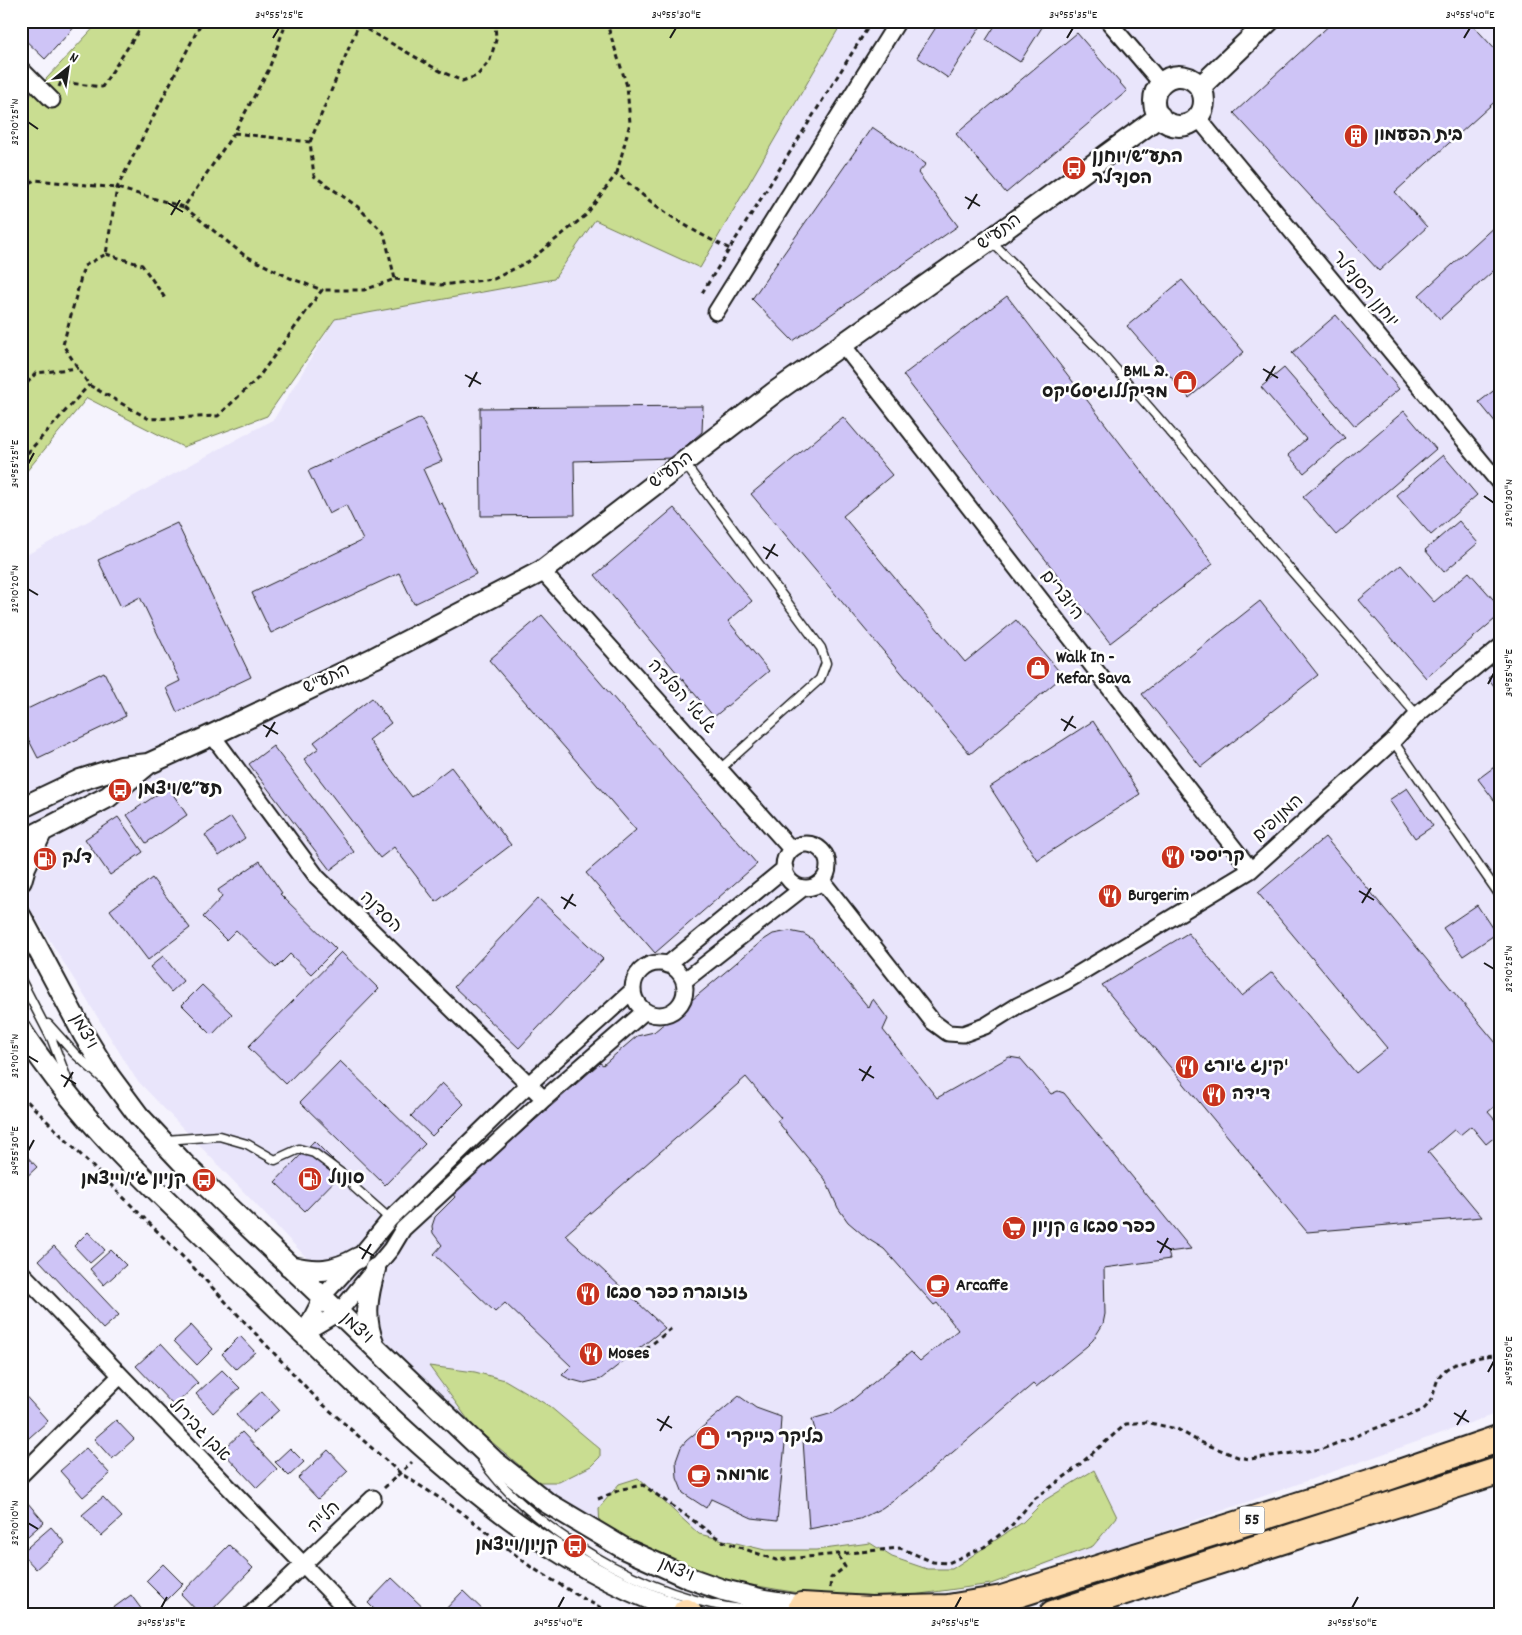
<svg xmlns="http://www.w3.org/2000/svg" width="1522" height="1635" font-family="Dekko,'Playpen Sans Hebrew',sans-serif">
	<rect width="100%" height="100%" fill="#f5f3fd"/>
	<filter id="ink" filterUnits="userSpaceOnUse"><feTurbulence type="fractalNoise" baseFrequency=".02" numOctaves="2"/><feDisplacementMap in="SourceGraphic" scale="10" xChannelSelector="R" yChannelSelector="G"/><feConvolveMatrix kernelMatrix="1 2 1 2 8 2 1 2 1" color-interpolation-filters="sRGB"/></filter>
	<g filter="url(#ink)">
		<path fill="#e9e5fb" d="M843,21H1501V1412L1117,1548L1006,1575L679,1563L565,1503L469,1428L136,1079L21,894V558L274,419L335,319L554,279L595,220L700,268Z"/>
		<path fill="#c9dd91" stroke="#727c56" d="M100,21H843L700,268L595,220L554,279L335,319L267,416L183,447L87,398L21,478V106Z
			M429,1366L475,1372L505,1380L549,1406L600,1449V1457L591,1466L559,1482H539L472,1425Z
			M1094,1470L1117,1517L1093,1546L991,1584L892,1598L816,1596L734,1582L653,1560L600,1528L599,1508L619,1484L638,1478L699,1534L765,1550H816L870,1543L892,1557L927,1569H952L1023,1522L1045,1500Z"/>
		<path fill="#cec4f6" stroke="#1c1c1c" d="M28,21H78L79,22L45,59L21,36V28Z
			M940,21H984L948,78L917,57Z
			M998,21H1046L1020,62L986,40Z
			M1334,21H1469L1501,56V96L1395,192L1427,227L1379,271L1234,113Z
			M1077,33L1127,91L1006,193L956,134Z
			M872,127L926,164L918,173L958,226L793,341L752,299Z
			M1497,224L1501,229V264L1440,319L1419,295Z
			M1182,280L1244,352L1189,398L1127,326Z
			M1007,296L1213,564L1110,643L903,375Z
			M1336,315L1399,389L1355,426L1292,353Z
			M1284,368L1345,438L1304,473L1288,455L1306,439L1261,387Z
			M1501,385V429L1479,402Z
			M703,406L702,432L672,458L574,461L575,515L481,516L480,408Z
			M1404,411L1436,449L1336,535L1303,497Z
			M843,417L892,475L843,516L965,662L1016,620L1063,676L970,754L751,494Z
			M421,418L442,461L423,469L439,504L442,503L476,574L414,604L399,573L271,633L252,593L363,540L346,505L329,514L308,471Z
			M1443,455L1477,495L1431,535L1396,495Z
			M674,508L752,601L728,621L769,671L714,717L595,575Z
			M1459,521L1478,543L1444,572L1425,550Z
			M177,523L251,677L177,712L166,688L180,681L140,597L121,607L98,560Z
			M1401,565L1434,602L1469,572L1501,608V614L1426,678L1359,600Z
			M1260,601L1318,675L1201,767L1142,694Z
			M542,615L757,864L655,953L586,873L636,830L489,660Z
			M1501,668V695L1488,678Z
			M104,672L126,716L38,758L21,725V712Z
			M372,698L391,723L369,740L412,797L451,767L511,845L436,902L394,847L380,858L304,759L319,748L314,742Z
			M1093,721L1140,794L1037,860L990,787Z
			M273,746L354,852L330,870L249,764Z
			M1501,762V809L1478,779Z
			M168,787L187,815L146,843L127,815Z
			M1407,788L1433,826L1415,838L1389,800Z
			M118,817L143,852L110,875L85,839Z
			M231,817L245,838L219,856L205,835Z
			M1325,837L1501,1049V1101L1488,1112L1501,1127V1132L1486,1144L1471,1126L1460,1135L1455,1129L1428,1152L1482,1217L1307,1232L1102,985L1188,933L1242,996L1272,972L1356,1073L1387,1048L1258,893Z
			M260,861L282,893L280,894L336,949L311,974L290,954L276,968L236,930L226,940L203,917L222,897L218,890Z
			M152,878L190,928L148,960L110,910Z
			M538,898L603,959L519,1048L454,987Z
			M1477,905L1496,934L1463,956L1443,928Z
			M789,931L804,934L812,939L869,1008L873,999L888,1019L883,1030L937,1098L1009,1057L1021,1059L1051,1094L1058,1091L1064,1093L1191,1249L1168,1252L1170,1259L1104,1268L1105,1314L1103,1324L1093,1340L1087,1346L1036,1387L1033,1384L913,1486L882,1508L860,1519L809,1529L803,1440H809L810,1431L815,1430L812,1419L833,1413L846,1405L911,1352L920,1361L958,1330L937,1303L934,1305L884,1249L868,1239L848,1222L838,1208L825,1179L777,1121L781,1118L746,1077L565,1235L665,1328L601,1379L584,1383L569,1379L562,1375L571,1366L505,1303L495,1312L434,1254L442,1245L433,1233L432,1226L435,1217L455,1197L452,1193L600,1063L603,1065L637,1036L654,1032L762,941L773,934Z
			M341,952L379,989L286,1084L248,1047Z
			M163,956L183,981L171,992L150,967Z
			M202,985L232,1014L212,1035L182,1005Z
			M340,1061L425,1144L385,1185L300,1102Z
			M442,1083L464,1104L432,1136L411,1116Z
			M314,1141L344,1171L305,1211L275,1182Z
			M21,1150L37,1167L21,1182Z
			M88,1232L105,1250L90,1263L74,1246Z
			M54,1246L119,1315L103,1329L39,1260Z
			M111,1250L126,1265L104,1285L90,1269Z
			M191,1325L213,1349L197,1365L174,1341Z
			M240,1336L255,1352L236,1369L222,1354Z
			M161,1343L198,1383L174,1406L136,1366Z
			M222,1370L240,1388L213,1413L196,1394Z
			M21,1391L48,1421L21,1445Z
			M262,1391L279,1410L253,1433L236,1415Z
			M739,1396L756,1408L781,1417L780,1434H786L777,1521L752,1518L711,1499L706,1508L683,1493L677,1478L676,1461L681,1447L686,1441Z
			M116,1420L134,1439L112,1459L94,1439Z
			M242,1432L277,1469L257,1488L222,1451Z
			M86,1448L110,1474L83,1497L60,1471Z
			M290,1448L304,1462L289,1476L275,1462Z
			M328,1450L348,1471L318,1499L298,1478Z
			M103,1497L122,1517L101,1536L82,1515Z
			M27,1502L44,1522L21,1542V1507Z
			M51,1527L65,1543L36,1569L21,1553Z
			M229,1545L253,1568L208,1614H200L181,1594Z
			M163,1564L183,1584L166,1601L146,1581Z
			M392,1578L430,1614H379L368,1603Z
			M463,1591L487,1614H441Z
			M131,1595L145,1614H105Z"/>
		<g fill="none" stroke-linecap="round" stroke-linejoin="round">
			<g stroke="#1c1c1c" stroke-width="11">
				<path id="lane" d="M990,240L1100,351L1417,715
					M685,464L821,648L826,663L820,679L720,769
					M1393,741L1501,897
					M21,980L52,1040L69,1084
					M48,1024L75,1054L103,1079
					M166,1140L219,1136L247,1144L275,1160L299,1149L314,1153L349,1179L355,1188L390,1219
					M483,1461C533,1535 680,1617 770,1609"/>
			</g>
			<g stroke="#1c1c1c" stroke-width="19">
				<path id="street" d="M1108,21L1161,83
					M21,69L52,100
					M1198,118L1501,485
					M716,312L898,21
					M843,345L1251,870
					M542,571L791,849
					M212,735L317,877L544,1099
					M784 866a22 22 0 1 1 44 0a22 22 0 1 1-44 0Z
					M822,881L933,1022L948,1033L963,1034L985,1026L1017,1006L1065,982L1251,870L1393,741L1417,715L1501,646
					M633 989a26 26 0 1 1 52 0a26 26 0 1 1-52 0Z
					M667,965L785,868
					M684,981L803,888
					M21,1272L351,1614
					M304,1333L338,1313L391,1249L403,1229L544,1099L645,1011
					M303,1334L322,1297L358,1258L390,1219L530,1083L633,990
					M21,1475L120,1376
					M251,1614L373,1498"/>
			</g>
			<g stroke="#1c1c1c" stroke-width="24">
				<path id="secondary" d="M1154 101a25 25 0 1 1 50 0a25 25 0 1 1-50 0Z
					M1200,87L1269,21
					M21,808L80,780L121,767L148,764L212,735L374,658L542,571L775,392L990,240L1160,116
					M21,842L108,797L148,764
					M21,881L25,867L42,831
					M21,917L84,1035L109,1076L138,1115L183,1163L230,1209L494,1461L546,1502L625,1549L689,1578L723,1590L764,1600L802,1606
					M21,1030C29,1043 38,1055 47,1067C98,1138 164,1197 226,1258C280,1311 333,1363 388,1415C477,1498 573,1577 691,1614
					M289,1266C316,1273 334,1272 358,1258
					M374,1345C363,1319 367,1296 375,1269"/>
			</g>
			<g stroke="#1c1c1c" stroke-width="30">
				<path id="highway" d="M802,1606L871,1610L948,1608L1002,1599L1373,1482L1501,1438
					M686,1612L689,1614
					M1053,1614L1501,1470"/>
			</g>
			<path stroke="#1c1c1c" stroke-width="3" stroke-dasharray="5 4" stroke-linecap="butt" d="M606,21L627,86L630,123L617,173C653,206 685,228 730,249
				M359,25L440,71L462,81L477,76L490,60L496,40L495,21
				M59,87L61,82L102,87L145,21
				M234,133L310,142L314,176L358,207L384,233L395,279L364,290H322
				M310,142L360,21
				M21,187L35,180L117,188L184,207L234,133L268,71L287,21
				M184,207L244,255L290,278L322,290L258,378L218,416L149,419L89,385L63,345L84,266L106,254L117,188L202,21
				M106,254L142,265L165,298
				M395,279L441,285L494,279L529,261L586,215L617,173
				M702,293L872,21
				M21,390L36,373L78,368
				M21,460L89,385
				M21,1095L193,1267L318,1400L400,1473L460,1511L531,1567L582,1598L613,1614
				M632,1354L636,1357L672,1328
				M384,1488L412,1462
				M598,1499L622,1489L643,1485L722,1541L776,1560L900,1548L933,1562L948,1563L984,1547L1012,1525L1033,1500L1071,1472L1126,1424L1146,1422L1177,1429L1198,1441L1238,1457L1250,1459L1322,1449L1423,1410C1436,1397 1432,1394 1438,1379C1445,1361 1484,1356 1501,1354
				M830,1588L831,1578L845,1567L838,1555"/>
			<use href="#lane" stroke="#fff" stroke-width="8"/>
			<use href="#street" stroke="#fff" stroke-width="15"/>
			<use href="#secondary" stroke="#fff" stroke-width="20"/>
			<use href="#highway" stroke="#fedbac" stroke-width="26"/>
		</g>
	</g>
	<path fill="none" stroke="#1c1c1c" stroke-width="2" d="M273,38L279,28M670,38L676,28M1067,38L1073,28M1464,38L1470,28M28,122L38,129M965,197L980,206M168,203L183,212M968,209L977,194M171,215L180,200M1263,369L1278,378M465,375L481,384M1266,381L1275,366M469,387L477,372M28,464L34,453M1484,496L1494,503M763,547L778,556M766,559L775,544M28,589L38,595M1488,684L1494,673M1061,719L1076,728M263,725L278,734M1064,731L1073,716M266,737L275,722M1359,891L1374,900M561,897L576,906M1362,903L1371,888M564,909L573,894M1484,963L1494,969M28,1056L38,1062M859,1069L874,1078M61,1075L76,1084M862,1081L871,1066M64,1087L73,1072M28,1151L34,1140M1157,1241L1172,1250M359,1247L374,1256M1160,1253L1168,1238M362,1259L371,1244M1488,1372L1494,1361M1454,1413L1469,1422M657,1419L672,1428M1457,1425L1466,1410M660,1431L669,1416M28,1523L38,1529M161,1608L167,1597M558,1608L564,1597M955,1608L961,1597M1352,1608L1358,1597"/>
	<defs>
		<g id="building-disc" transform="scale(1.25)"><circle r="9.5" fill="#c8321e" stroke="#fff"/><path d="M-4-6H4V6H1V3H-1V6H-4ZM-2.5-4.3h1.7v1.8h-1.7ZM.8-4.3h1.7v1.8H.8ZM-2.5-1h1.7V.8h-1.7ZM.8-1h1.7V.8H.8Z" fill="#fff"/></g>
		<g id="bus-disc" transform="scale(1.25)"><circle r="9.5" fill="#c8321e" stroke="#fff"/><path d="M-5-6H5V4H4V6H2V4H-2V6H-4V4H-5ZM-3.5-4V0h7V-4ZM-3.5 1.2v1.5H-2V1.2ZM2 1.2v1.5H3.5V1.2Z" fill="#fff"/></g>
		<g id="shop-disc" transform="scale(1.25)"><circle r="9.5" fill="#c8321e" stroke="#fff"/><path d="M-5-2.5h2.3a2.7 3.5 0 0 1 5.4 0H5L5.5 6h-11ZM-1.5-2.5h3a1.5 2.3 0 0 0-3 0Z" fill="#fff"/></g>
		<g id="restaurant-disc" transform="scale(1.25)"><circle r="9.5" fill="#c8321e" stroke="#fff"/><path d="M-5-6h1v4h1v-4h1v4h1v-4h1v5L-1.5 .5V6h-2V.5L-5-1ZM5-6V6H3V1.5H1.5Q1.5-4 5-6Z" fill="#fff"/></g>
		<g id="fuel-disc" transform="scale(1.25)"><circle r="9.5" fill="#c8321e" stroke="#fff"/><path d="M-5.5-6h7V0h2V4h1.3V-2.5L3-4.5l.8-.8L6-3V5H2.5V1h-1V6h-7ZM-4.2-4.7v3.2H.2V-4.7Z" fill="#fff"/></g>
		<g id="supermarket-disc" transform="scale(1.25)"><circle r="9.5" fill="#c8321e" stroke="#fff"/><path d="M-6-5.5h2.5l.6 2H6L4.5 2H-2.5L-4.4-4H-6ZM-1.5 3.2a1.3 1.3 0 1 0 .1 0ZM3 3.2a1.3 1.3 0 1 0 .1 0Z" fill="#fff"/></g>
		<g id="cafe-disc" transform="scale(1.25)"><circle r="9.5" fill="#c8321e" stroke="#fff"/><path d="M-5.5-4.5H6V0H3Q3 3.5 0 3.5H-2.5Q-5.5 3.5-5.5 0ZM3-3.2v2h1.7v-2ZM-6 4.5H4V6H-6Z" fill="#fff"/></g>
	</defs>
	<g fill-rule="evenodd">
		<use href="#building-disc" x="1356" y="136"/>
		<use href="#bus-disc" x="1074" y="168"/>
		<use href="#shop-disc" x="1185" y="382"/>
		<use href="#shop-disc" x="1038" y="668"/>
		<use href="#bus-disc" x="120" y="790"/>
		<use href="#restaurant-disc" x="1173" y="857"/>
		<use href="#fuel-disc" x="45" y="859"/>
		<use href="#restaurant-disc" x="1110" y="896"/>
		<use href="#restaurant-disc" x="1187" y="1067"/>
		<use href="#restaurant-disc" x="1214" y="1095"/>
		<use href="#fuel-disc" x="310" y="1179"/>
		<use href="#bus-disc" x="204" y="1180"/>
		<use href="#supermarket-disc" x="1014" y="1228"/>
		<use href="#cafe-disc" x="938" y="1286"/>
		<use href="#restaurant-disc" x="588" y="1294"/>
		<use href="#restaurant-disc" x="591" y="1354"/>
		<use href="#shop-disc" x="708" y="1438"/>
		<use href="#cafe-disc" x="699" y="1476"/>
		<use href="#bus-disc" x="575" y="1546"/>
	</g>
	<g text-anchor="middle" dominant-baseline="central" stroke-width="5" stroke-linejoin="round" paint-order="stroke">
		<rect fill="#fff" stroke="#606060" stroke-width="1" x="1239.5" y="1506.5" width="25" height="27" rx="4"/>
		<g font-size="16" font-weight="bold" fill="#1c1c1c">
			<text x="1252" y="1520">55</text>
		</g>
		<g font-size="18" font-weight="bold" fill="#1c1c1c" stroke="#fff" text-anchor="start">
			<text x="1374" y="136">בית הפעמון</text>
			<text x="1092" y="158">התע״ש/יוחנן<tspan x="1092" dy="21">הסנדלר</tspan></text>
			<text x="1168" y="372" text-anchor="end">BML ב.<tspan x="1168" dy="21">מדיקללוגיסטיקס</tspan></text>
			<text x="1056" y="658">Walk In -<tspan x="1056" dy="21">Kefar Sava</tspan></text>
			<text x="138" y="790">תע״ש/ויצמן</text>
			<text x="1190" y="857">קריספי</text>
			<text x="62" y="859">דלק</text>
			<text x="1128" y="896">Burgerim</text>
			<text x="1204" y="1067">קינג ג'ורג'</text>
			<text x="1232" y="1095">דידה</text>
			<text x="328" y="1179">סונול</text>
			<text x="186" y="1180" text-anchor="end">קניון ג׳י/וייצמן</text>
			<text x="1032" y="1228">קניון G כפר סבא</text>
			<text x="956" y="1286">Arcaffe</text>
			<text x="606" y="1294">זוזוברה כפר סבא</text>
			<text x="608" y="1354">Moses</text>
			<text x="726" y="1438">בליקר בייקרי</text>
			<text x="716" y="1476">ארומה</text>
			<text x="558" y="1546" text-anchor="end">קניון/וייצמן</text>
		</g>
		<g font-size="18" fill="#1c1c1c" stroke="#fff">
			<text transform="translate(1000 233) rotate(-36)">התע"ש</text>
			<text transform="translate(1364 290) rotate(50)">יוחנן הסנדלר</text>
			<text transform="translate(672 471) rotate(-37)">התע"ש</text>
			<text transform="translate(1061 596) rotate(52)">היוצרים</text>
			<text transform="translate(327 680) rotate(-25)">התע"ש</text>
			<text transform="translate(681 697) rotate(48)">גלגלי הפלדה</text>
			<text transform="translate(1279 819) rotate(-42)">המנופים</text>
			<text transform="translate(380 913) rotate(44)">הסדנה</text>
			<text transform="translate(83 1032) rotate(61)">ויצמן</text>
			<text transform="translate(356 1329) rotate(43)">ויצמן</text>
			<text transform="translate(199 1431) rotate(46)">אבן גבירול</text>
			<text transform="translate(325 1518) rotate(-43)">הל"ה</text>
			<text transform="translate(676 1571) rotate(23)">ויצמן</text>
		</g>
	</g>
	<rect width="1522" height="1635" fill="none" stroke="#fff" stroke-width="55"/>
	<g transform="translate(68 68) rotate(30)" stroke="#ffffff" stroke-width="4" paint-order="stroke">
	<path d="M0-4L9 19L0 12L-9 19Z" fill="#1c1c1c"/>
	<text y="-8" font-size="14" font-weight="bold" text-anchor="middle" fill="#1c1c1c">N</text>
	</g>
	<rect x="28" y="28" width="1466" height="1580" fill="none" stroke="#1c1c1c" stroke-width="2"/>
	<g font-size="12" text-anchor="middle" fill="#1c1c1c">
		<text x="279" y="18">34°55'25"E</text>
		<text x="676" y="18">34°55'30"E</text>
		<text x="1073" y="18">34°55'35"E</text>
		<text x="1470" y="18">34°55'40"E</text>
		<text transform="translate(14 122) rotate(-90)" y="4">32°10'25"N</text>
		<text transform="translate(14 464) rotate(-90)" y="4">34°55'25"E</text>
		<text transform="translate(1508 503) rotate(-90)" y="4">32°10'30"N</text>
		<text transform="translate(14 589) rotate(-90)" y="4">32°10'20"N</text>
		<text transform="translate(1508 673) rotate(-90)" y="4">34°55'45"E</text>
		<text transform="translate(1508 969) rotate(-90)" y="4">32°10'25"N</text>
		<text transform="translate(14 1056) rotate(-90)" y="4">32°10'15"N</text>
		<text transform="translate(14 1151) rotate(-90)" y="4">34°55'30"E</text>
		<text transform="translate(1508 1361) rotate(-90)" y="4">34°55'50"E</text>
		<text transform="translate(14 1523) rotate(-90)" y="4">32°10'10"N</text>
		<text x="161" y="1626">34°55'35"E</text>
		<text x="558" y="1626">34°55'40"E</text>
		<text x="955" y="1626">34°55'45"E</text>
		<text x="1352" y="1626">34°55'50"E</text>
	</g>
</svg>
